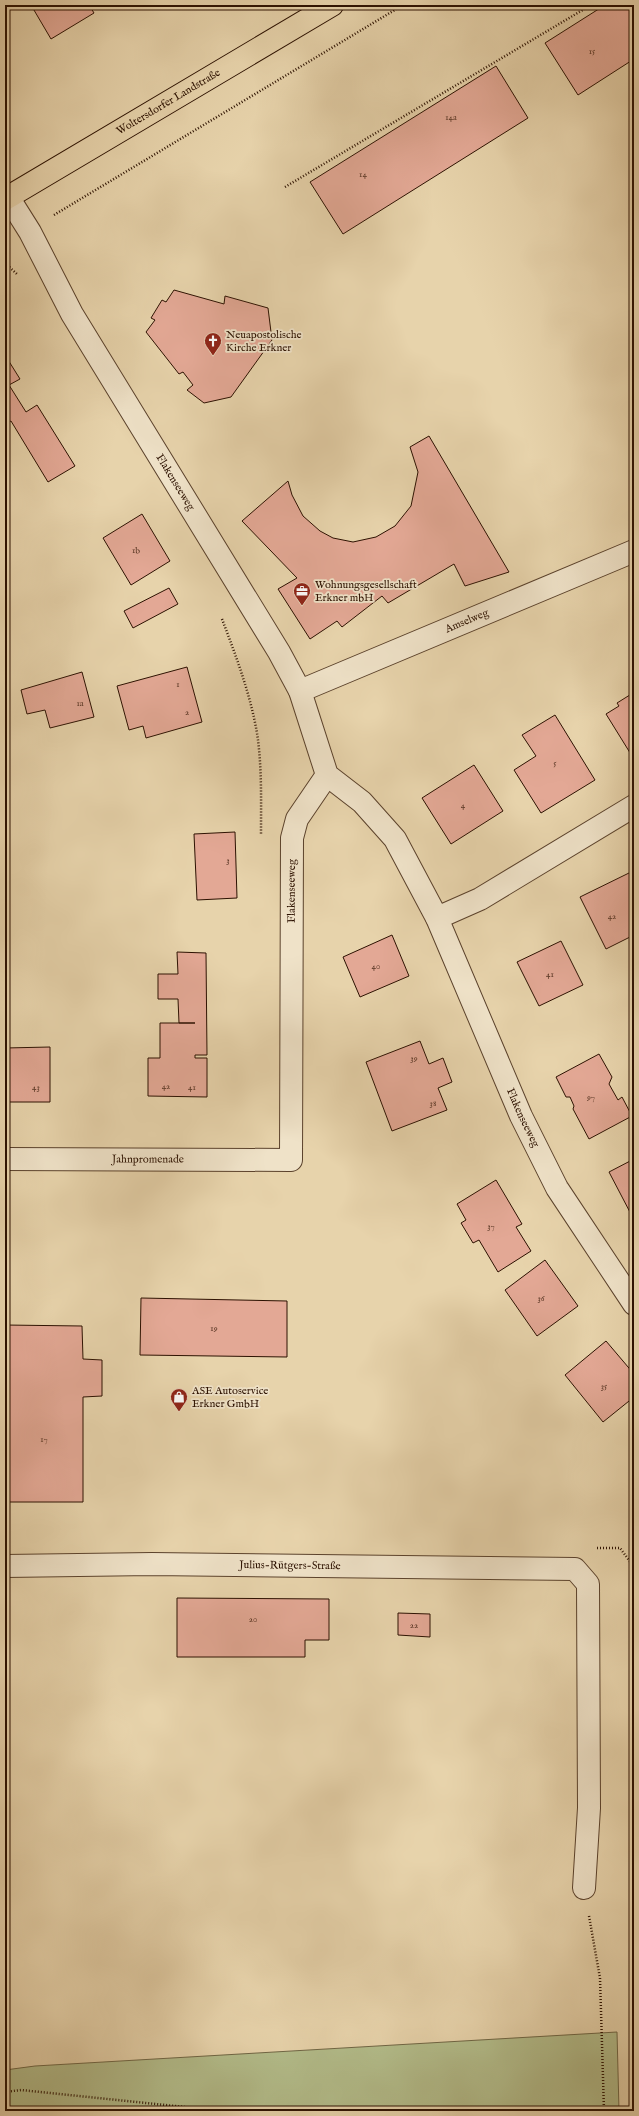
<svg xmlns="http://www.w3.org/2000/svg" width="639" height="2116" font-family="'IM FELL English',serif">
	<rect width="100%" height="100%" fill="#e7d3ab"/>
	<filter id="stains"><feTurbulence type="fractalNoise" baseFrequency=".005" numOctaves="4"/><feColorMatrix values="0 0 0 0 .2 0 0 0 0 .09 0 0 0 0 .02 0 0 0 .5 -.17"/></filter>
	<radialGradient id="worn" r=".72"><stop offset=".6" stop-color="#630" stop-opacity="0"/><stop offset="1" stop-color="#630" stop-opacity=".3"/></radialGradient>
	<path fill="#b3bd8b" stroke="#706746" d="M617,2032L619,2111H5V2070L35,2066Z"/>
	<path fill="#e3a895" stroke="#2c1101" d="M31,5H89L94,13L51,39Z
		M605,5H634V59L578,95L545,43Z
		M496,66L528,118L343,234L310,182Z
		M174,290L224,304L225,296L268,308L272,340L231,397L204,403L187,390L193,385L183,372L179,374L146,332L155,320L151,318L162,300L166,302Z
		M5,355L20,379L9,385L26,412L37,405L75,466L48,482L11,421L5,424Z
		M429,436L509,572L465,586L454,564L388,603L382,596L342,627L337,621L310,639L278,589L297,578L242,521L288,481L292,495L303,516L320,531L333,538L353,542L376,537L395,526L411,506L418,472L410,447Z
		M142,514L170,561L131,585L103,538Z
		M169,588L178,604L133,628L124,611Z
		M187,667L202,722L146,738L143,726L129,730L117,686Z
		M82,672L94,717L50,728L45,710L27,714L21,690Z
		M633,693L634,755L632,756L606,714L619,706L617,703Z
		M555,715L595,780L541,813L514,770L536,756L522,735Z
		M474,765L503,811L451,844L422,798Z
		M235,832L237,898L197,900L194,834Z
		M631,872L634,878V935L606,949L580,897Z
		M392,935L409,976L360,997L343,957Z
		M561,941L583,985L539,1006L517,962Z
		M177,952L206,953L207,1055H195V1058H207V1097L148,1096V1058H160V1023H195H179L178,999H158V974H178Z
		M420,1041L429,1064L443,1058L452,1082L438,1088L447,1110L392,1131L366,1062Z
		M50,1047V1102H5V1048Z
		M599,1054L612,1077L609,1084L618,1100L622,1097L632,1116L589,1139L573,1109L574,1106L570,1097H566L556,1077Z
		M634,1159V1215L632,1216L609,1172Z
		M496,1180L522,1224L516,1227L531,1251L498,1272L479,1240L473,1243L461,1223L466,1220L457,1204Z
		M545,1260L578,1306L537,1336L505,1290Z
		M141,1298L287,1301V1357L140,1355Z
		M5,1325L82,1326L83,1359L102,1360V1396L83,1397V1502H5Z
		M606,1341L634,1374V1397L603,1422L565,1375Z
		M177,1598L329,1599V1640H305V1657H177Z
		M398,1613L430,1614V1637L398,1635Z"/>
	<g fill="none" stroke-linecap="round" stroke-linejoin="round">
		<g stroke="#5b422c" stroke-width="24">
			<g id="minor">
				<path id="s1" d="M8,197L30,232L72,314L279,652L300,691L327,775L362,802L395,839L437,918L521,1116L557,1188L634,1304"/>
				<path id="s2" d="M300,691L634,551"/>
				<path d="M437,918L480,899L634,806"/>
				<path id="s3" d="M5,1159L291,1160L292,838L297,819L327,775"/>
				<path id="s4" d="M5,1566L152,1564L575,1569L588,1584L589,1808L584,1888"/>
			</g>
		</g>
		<g stroke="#2c1101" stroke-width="24">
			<g id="major">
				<path id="s5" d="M5,199L332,5"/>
			</g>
		</g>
		<path stroke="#2c1101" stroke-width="2.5" stroke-dasharray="1 2" stroke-linecap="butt" d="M285,187L591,5
			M54,215L403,5
			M5,263L18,275
			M222,619C236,656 250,693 257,733C262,766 261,801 261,834
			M597,1548H620L634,1567
			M589,1916L600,1978L604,2111
			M5,2092L21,2090L204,2109L391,2111
			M632,2111H634"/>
		<use href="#minor" stroke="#efe2c8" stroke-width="22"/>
		<use href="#major" stroke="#e7d3ab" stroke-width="22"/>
	</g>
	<defs>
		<g id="church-pin" transform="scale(0.9)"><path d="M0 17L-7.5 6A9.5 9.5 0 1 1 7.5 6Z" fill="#8f2418" stroke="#efe2c8"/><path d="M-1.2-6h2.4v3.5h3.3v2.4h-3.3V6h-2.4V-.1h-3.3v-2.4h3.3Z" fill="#fff"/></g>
		<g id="office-pin" transform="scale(0.9)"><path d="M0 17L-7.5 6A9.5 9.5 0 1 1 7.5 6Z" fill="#8f2418" stroke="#efe2c8"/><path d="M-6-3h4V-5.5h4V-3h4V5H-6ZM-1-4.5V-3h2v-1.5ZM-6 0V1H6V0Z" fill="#fff"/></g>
		<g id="shop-pin" transform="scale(0.9)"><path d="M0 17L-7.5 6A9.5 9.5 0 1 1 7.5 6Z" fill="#8f2418" stroke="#efe2c8"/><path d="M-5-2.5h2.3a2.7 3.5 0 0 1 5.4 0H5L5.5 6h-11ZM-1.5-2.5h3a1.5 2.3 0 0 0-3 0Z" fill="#fff"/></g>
	</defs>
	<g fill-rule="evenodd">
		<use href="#church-pin" x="213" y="341"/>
		<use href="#office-pin" x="302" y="591"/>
		<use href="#shop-pin" x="179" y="1397"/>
	</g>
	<g text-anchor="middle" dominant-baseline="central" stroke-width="3.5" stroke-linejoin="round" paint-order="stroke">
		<g font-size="9" fill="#5a3726">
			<text x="592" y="51">15</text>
			<text x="451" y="117">14a</text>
			<text x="363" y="174">14</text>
			<text x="136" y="550">1b</text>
			<text x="178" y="684">1</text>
			<text x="80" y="703">1a</text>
			<text x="187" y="712">2</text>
			<text x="555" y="763">5</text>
			<text x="463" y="805">4</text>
			<text x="228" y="860">3</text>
			<text x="612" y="916">42</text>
			<text x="376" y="966">40</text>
			<text x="550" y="974">41</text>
			<text x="414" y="1058">39</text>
			<text x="166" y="1086">42</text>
			<text x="36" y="1087">43</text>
			<text x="192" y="1087">41</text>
			<text x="591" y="1097">97</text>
			<text x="433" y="1103">38</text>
			<text x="491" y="1226">37</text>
			<text x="541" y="1298">36</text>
			<text x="214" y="1328">19</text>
			<text x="604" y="1386">35</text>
			<text x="44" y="1439">17</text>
			<text x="253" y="1619">20</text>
			<text x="414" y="1625">22</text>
		</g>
		<g font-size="11" fill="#2c1101" stroke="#efe2c8">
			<text stroke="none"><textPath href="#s5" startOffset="190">Woltersdorfer Landstraße</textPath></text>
			<text stroke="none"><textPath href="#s1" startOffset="331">Flakenseeweg</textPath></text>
			<text stroke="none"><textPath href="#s2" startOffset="181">Amselweg</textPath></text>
			<text stroke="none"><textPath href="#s3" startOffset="555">Flakenseeweg</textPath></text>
			<text stroke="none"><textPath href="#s1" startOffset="1063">Flakenseeweg</textPath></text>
			<text stroke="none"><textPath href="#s3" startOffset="143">Jahnpromenade</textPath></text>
			<text stroke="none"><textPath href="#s4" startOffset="285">Julius-Rütgers-Straße</textPath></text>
		</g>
		<g font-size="11" fill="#2c1101" stroke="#efe2c8" text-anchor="start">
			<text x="226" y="335">Neuapostolische<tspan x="226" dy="13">Kirche Erkner</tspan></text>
			<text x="315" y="585">Wohnungsgesellschaft<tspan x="315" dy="13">Erkner mbH</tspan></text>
			<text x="192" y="1391">ASE Autoservice<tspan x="192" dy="13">Erkner GmbH</tspan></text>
		</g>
	</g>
	<rect width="639" height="2116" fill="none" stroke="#e7d3ab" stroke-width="20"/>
	<rect x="6" y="6" width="627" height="2104" fill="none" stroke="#2c1101" stroke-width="2"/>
	<rect x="10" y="10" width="619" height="2096" fill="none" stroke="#2c1101"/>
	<rect width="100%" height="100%" filter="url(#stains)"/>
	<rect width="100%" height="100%" fill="url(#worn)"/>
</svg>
